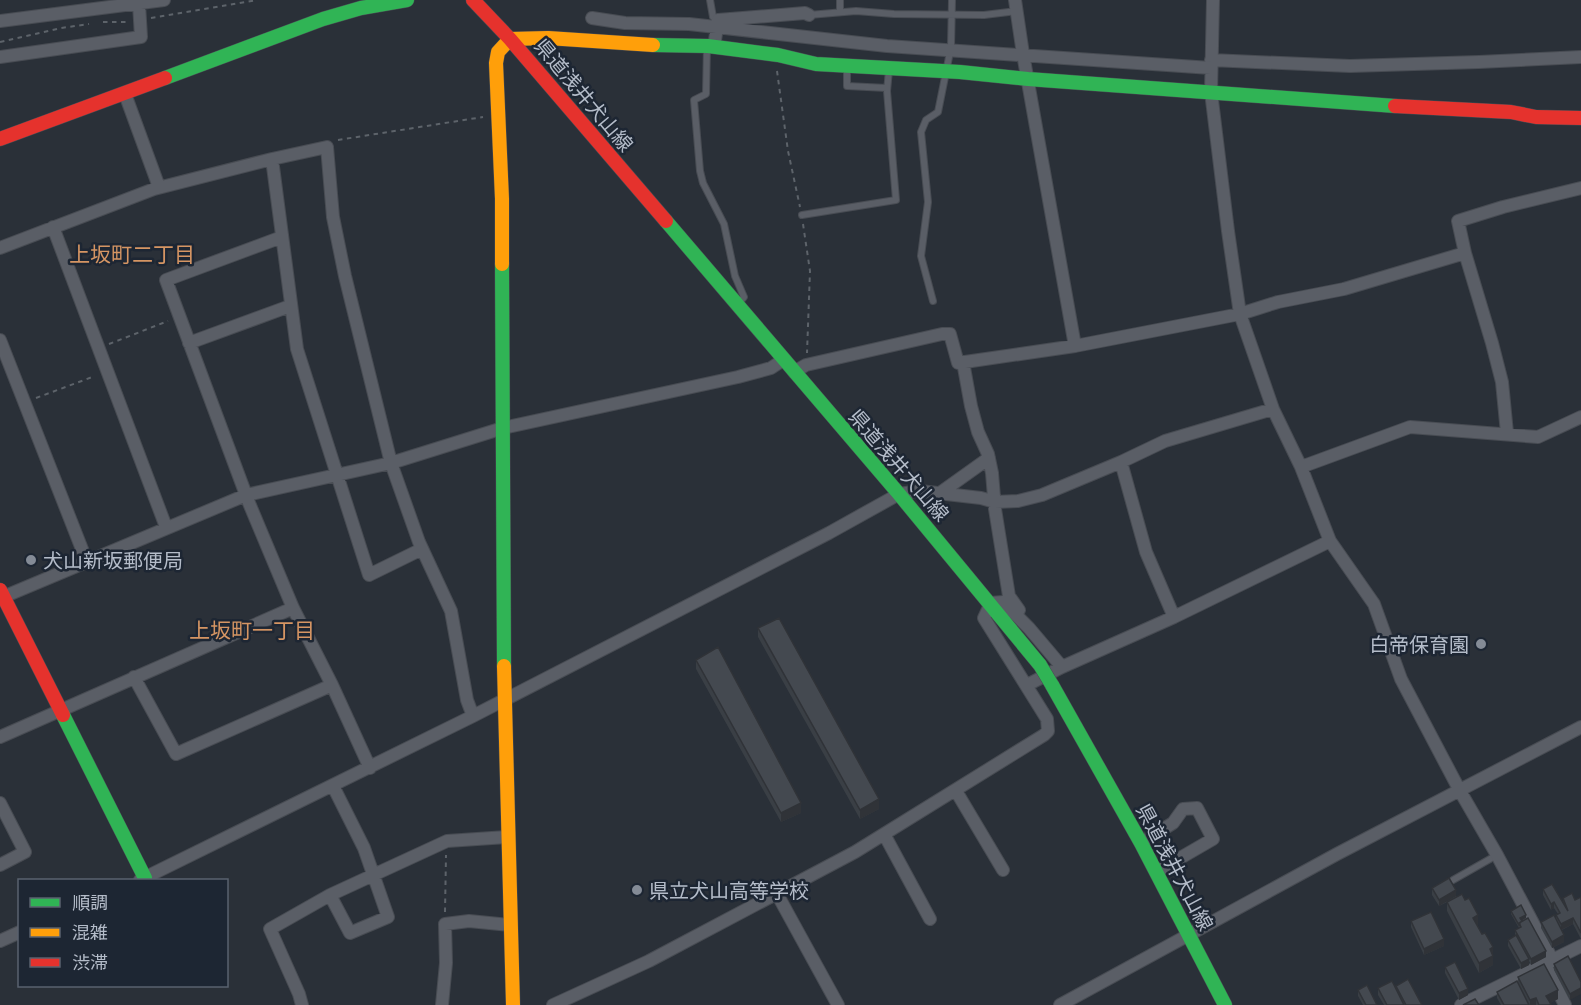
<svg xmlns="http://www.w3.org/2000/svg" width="1581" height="1005" font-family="Ubuntu,'Noto Sans JP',sans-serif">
	<rect width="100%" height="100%" fill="#2a3038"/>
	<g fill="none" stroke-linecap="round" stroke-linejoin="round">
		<g stroke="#484c53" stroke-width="8">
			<path id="lane" d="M710,0L713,17L718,20
				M840,12V0
				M809,15L856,11L894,14L984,15L1017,11
				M707,46L706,94L694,100L700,171L703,183L724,224L735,276L744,297L739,303
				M847,69V86L887,88
				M802,215L896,200L887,91L889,70
				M933,301L921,256L928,202L921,132L926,120L938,112L951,47L952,0
				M1453,880L1497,855"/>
		</g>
		<g stroke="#484c53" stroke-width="14">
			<path id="street" d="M1015,0L1023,54L1075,346
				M1213,0L1211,92L1228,231L1240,314L1273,409L1301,467L1330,541L1374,604L1401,679L1460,791L1497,855L1553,961
				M592,18L625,23L689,24L887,46L1211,68
				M0,21L164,0
				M714,47L718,20L805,13L809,15
				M0,57L141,37L139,4
				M1211,60L1350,66L1479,62L1581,57
				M125,94L159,187
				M272,159L327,147L333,217L345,276L391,463L419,542L451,611L467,700L473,716
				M53,227L166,527
				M282,237L166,280L249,503L293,608L332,685L370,768
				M0,248L154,189L272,159L297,349L369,575L422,549
				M1465,253L1492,343L1502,382L1507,433
				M0,340L87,562
				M189,343L290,306
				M963,362L971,406L978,432L988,454L992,473L995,509L1009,596L1019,610
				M794,372L806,365L942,334H950L958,363L1075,346L1240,314L1278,302L1344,289L1465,253L1458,221L1503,207L1581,188
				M1121,462L1146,552L1174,617
				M1301,467L1410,427L1538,437L1581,417
				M940,493L989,458
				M3,597L246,495L391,463L503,428L738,377L771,368L783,360
				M134,677L176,754L332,685
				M1027,685L1062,667L1174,617L1330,541
				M0,737L293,608
				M333,786L364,848L388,917L350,933L330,895L447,841L507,837
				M956,791L1003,870
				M0,803L25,852L0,865
				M884,834L930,919
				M1141,843L1173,823L1183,809L1197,808L1213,839L1156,872
				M140,880L473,716L829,533L899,494L920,491L981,498L995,502L1018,501L1042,495L1121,462L1165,441L1273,409
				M776,892L838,1005
				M0,941L20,932
				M1545,965L1565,1005
				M302,1005L299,994L270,929L330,895
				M442,1005L446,963L445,924L469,921L510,925
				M553,1005L649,961L855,852L1044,735L1048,731L1047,719L984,618L991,603L1003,602L1029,628L1062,667
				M1060,1005L1337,854L1581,727
				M1461,1005L1581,946"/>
		</g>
		<g stroke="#484c53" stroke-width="15">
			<path id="fast" d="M653,45L708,46L778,55L816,64L960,72L1028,79L1395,106
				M165,78L323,19L361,8L407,0
				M666,221L899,494L1040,665
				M502,264L504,666
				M1052,685L1141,843L1225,1005
				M63,715L145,878"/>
		</g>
		<g stroke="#484c53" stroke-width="15">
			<path id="slow" d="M502,264V199L496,63L498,52L510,39L548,38L653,45
				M504,666L513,1005"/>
		</g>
		<g stroke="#484c53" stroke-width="15">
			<path id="jam" d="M473,0L510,39L666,221
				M1395,106L1511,112L1536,117L1581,118
				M0,139L165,78
				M0,590L63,715"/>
		</g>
		<path stroke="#5d636a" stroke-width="2" stroke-dasharray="4.5 4.5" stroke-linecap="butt" d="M151,18L257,0
			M103,22H127
			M0,42L61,28L89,24
			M777,71L788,151L800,207
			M338,140L483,117
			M803,224L810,271L807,353
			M109,344L168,321
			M36,398L95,376
			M445,912L446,855"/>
		<use href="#lane" stroke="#5a5e66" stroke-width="6"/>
		<use href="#street" stroke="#5a5e66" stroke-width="12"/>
		<use href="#fast" stroke="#30b455" stroke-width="14"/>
		<use href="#slow" stroke="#ff9f0a" stroke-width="14"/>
		<use href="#jam" stroke="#e5322d" stroke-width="14"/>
		<g stroke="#484c53" stroke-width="15" stroke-linecap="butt">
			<path id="fast-bridge" d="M1040,665L1052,685"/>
		</g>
		<use href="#fast-bridge" stroke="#30b455" stroke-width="14"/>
	</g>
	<path fill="#3a3f45" d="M758,628L879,809L860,819L758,637Z
		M696,660L801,813L781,822L696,669Z
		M1432,888L1456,896L1478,925H1477L1482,934L1493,947V965L1479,973L1447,911V902L1439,906L1432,895Z
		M1543,889L1563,902V898L1575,900L1581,897V939L1573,924L1562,930L1564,942L1552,948L1541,928V922L1556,920V915L1558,914L1554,908L1551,910L1543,895Z
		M1511,911L1526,918L1522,920L1546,957L1531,965L1529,961V965L1521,969L1508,946V940L1515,936V930L1519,928L1511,914Z
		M1411,921L1444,946L1424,955L1411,927Z
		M1554,964L1581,982L1570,1000L1554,970Z
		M1445,967L1468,995L1459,1000L1445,973Z
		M1518,977L1558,999L1550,1003L1551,1005H1501L1497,998V992L1518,984Z
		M1396,986L1422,1005H1384L1378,995V988L1396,989Z
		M1358,990L1377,1005H1363L1358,996Z"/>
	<path fill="#303338" d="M879,799V809L860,819V810Z
		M801,803V813L781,822V813Z
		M1456,890V896L1439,906V900Z
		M1554,902V908L1551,910V904Z
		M1478,915V925L1473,927V918Z
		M1526,915V918L1520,921V918Z
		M1573,918V924L1561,930V924Z
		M1564,935V942L1552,948V942Z
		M1444,939V946L1424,955V949Z
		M1493,947V965L1479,973V963L1490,949Z
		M1546,951V957L1531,965V959Z
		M1529,959V965L1521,969V963Z
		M1581,988V994L1570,1000V994Z
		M1468,989V995L1459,1000V993Z
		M1558,990V999L1546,1005V996Z
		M1536,998V1005H1530V1000Z"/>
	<path fill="#444950" stroke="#303338" stroke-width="1.5" d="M779,618L879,799L860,810L758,628Z
		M718,647L801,803L781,813L696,660Z
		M1449,878L1456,890L1439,900L1432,888Z
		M1552,884L1568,911L1563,898L1572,893L1575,900L1581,897V933L1573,918L1561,924L1556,915L1560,913L1554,902L1551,904L1543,889Z
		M1462,894L1465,900L1469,898L1478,915L1473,918L1482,934L1485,933L1493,947L1490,949L1493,956L1479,963L1447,902Z
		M1521,905L1526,915L1520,918L1522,921L1519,923L1520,924L1519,925L1511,911Z
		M1431,912L1444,939L1424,949L1411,921Z
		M1554,915L1564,935L1552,942L1541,922Z
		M1528,918L1546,951L1531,959L1515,930L1521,927L1519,923Z
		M1516,935L1529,959L1521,963L1508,940Z
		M1568,956L1581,982V988L1570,994L1554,964Z
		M1455,962L1468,989L1459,993L1445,967Z
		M1544,964L1558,990L1546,996L1551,1004L1549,1005H1539L1536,998L1530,1000L1518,977Z
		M1408,979L1422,1005H1406L1396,986Z
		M1392,981L1404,1005H1387L1378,988Z
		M1517,981L1529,1005H1504L1497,992Z
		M1367,985L1377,1005H1366L1358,990Z
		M1475,999L1479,1005H1463Z"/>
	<g fill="#848b96" stroke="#1d2633" stroke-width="2">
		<circle cx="31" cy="560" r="6"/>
		<circle cx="1481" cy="644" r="6"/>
		<circle cx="637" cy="890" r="6"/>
	</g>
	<g text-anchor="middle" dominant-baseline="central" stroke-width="5" stroke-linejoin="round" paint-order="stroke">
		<g font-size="20" fill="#b4bcc9" stroke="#1d2633">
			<text transform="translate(584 95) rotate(50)">県道浅井犬山線</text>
			<text transform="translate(899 465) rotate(49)">県道浅井犬山線</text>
			<text transform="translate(1175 867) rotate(62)">県道浅井犬山線</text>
		</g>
		<g font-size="20" fill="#b4bcc9" stroke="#1d2633" text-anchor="start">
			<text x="43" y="560">犬山新坂郵便局</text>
			<text x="1469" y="644" text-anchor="end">白帝保育園</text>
			<text x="649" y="890">県立犬山高等学校</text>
		</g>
		<g font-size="21" fill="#d59563" stroke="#1d2633">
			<text x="132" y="254">上坂町二丁目</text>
			<text x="252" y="630">上坂町一丁目</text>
		</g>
	</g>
	<rect x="18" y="879" width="210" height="108" fill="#1d2633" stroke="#59626f" stroke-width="1.5"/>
	<rect x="30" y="898" width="30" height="9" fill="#30b455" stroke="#59626f" stroke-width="1.5"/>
	<text x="72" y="909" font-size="18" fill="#b4bcc9">順調</text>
	<rect x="30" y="928" width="30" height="9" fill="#ff9f0a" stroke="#59626f" stroke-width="1.5"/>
	<text x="72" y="939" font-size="18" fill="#b4bcc9">混雑</text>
	<rect x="30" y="958" width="30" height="9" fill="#e5322d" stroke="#59626f" stroke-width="1.5"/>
	<text x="72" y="969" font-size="18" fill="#b4bcc9">渋滞</text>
</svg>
